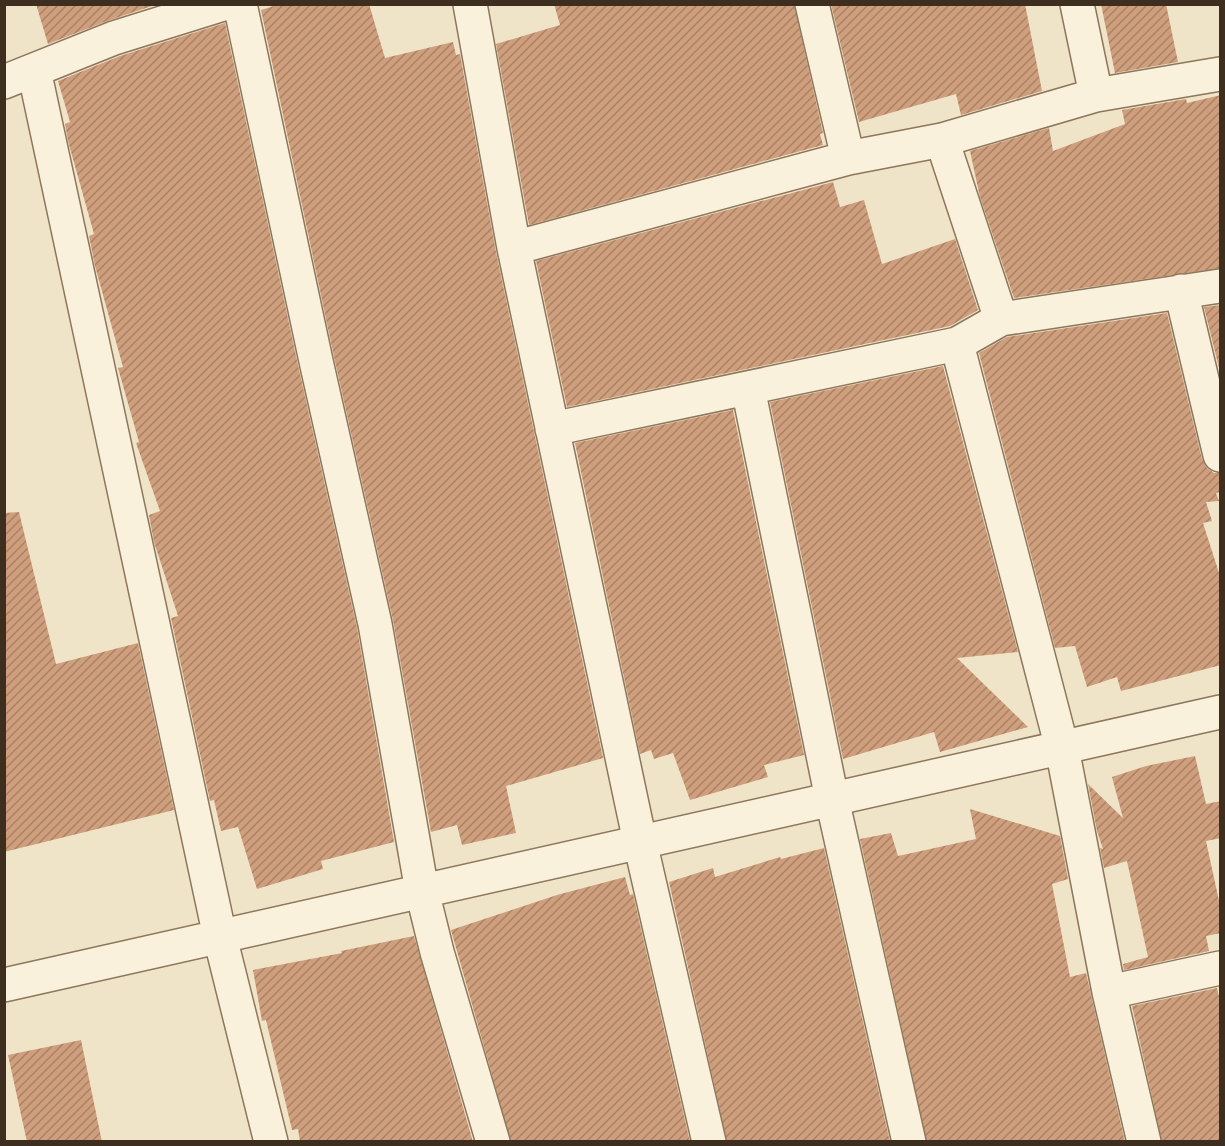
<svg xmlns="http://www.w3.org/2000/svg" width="1225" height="1146" font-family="'PT Serif',serif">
	<defs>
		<pattern id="building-hatch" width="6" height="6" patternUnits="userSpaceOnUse" patternTransform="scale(1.5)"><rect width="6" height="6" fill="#cf9f7d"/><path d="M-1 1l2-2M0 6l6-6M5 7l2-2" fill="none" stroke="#a98266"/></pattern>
	</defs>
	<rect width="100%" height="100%" fill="#f0e4c8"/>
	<path fill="url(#building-hatch)" d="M36,4H158L107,21L48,44Z
		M280,4H369L385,58L453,42L456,55L460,54L496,252L603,758L506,786L516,833L462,845L457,825L431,832L393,620L334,357L261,10Z
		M554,4H794L823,133L820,134L823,145L529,225L496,44L560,25Z
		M831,4H1025L1042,91L961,115L956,94L859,122Z
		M1101,4H1166L1178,62L1115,73Z
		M225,23L298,365L357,628L394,842L321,861L323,869L257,889L238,827L221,831L214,800L210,801L171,618L178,616L154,542L149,515L160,511L136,443L139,442L118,368L123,367L95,266L89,236L94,234L68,141L65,124L70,122L58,81L120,56Z
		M1221,95V268L1014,298L980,197L970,151L1049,128L1053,151L1125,124L1122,110L1186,99L1187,103Z
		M833,182L840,207L864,200L882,264L955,239L978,310L950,326L567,407L536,261Z
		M1221,305V376L1204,307Z
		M1167,313L1202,459L1207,468L1214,473H1221V492L1216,493L1219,501L1206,502L1212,521L1203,523L1221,579V665L1121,691L1117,677L1087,687L1075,646L1055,648L979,353L1007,337Z
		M943,366L1018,652L957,658L1028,727L940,752L934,732L843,759L770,402Z
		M733,410L804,755L764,765L768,777L690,800L673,753L654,759L651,750L640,754L575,443Z
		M19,512L56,664L138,643L174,810L4,852V513Z
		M1195,756L1206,804L1221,801V838L1206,841L1221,910V933L1206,936L1209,951L1124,970L1123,964L1148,957L1127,861L1104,868L1100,848L1103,849L1097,831L1088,784L1123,818L1112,777L1146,766Z
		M970,809L1060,836L1068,879L1052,884L1070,977L1086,973L1125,1142H927L860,839L891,833L898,856L976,839Z
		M824,848L890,1142H727L669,882L713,868L715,877L780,857L781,859Z
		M625,877L630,895L633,894L690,1142H511L451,930L557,895Z
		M414,936L473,1142H300L298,1129L292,1130L266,1020L262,1021L253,970L342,953L341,951Z
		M1217,988L1221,1005V1142H1162L1132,1006Z
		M81,1040L102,1142H27L8,1055Z"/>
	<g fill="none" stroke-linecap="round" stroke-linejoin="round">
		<g stroke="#8d765c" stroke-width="36">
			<path id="minor" d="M240,4L316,361L375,624L422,891L437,952L493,1142
				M470,4L514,248L640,842L709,1142
				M812,4L848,158
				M1077,4L1096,95
				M34,70L220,937L271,1142
				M4,82L114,38L223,4
				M942,140L1001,319L957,344L1062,748L1109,992L1144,1142
				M514,248L848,158L942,140L1096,95L1220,74
				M1181,291L1220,455
				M1001,319L1220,286
				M748,388L832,799L909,1142
				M552,429L957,344
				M4,985L1220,712
				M1109,992L1220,968"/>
		</g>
		<use href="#minor" stroke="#faf1dc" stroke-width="33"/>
	</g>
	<rect width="1225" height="1146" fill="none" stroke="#3d2e20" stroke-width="12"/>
</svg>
